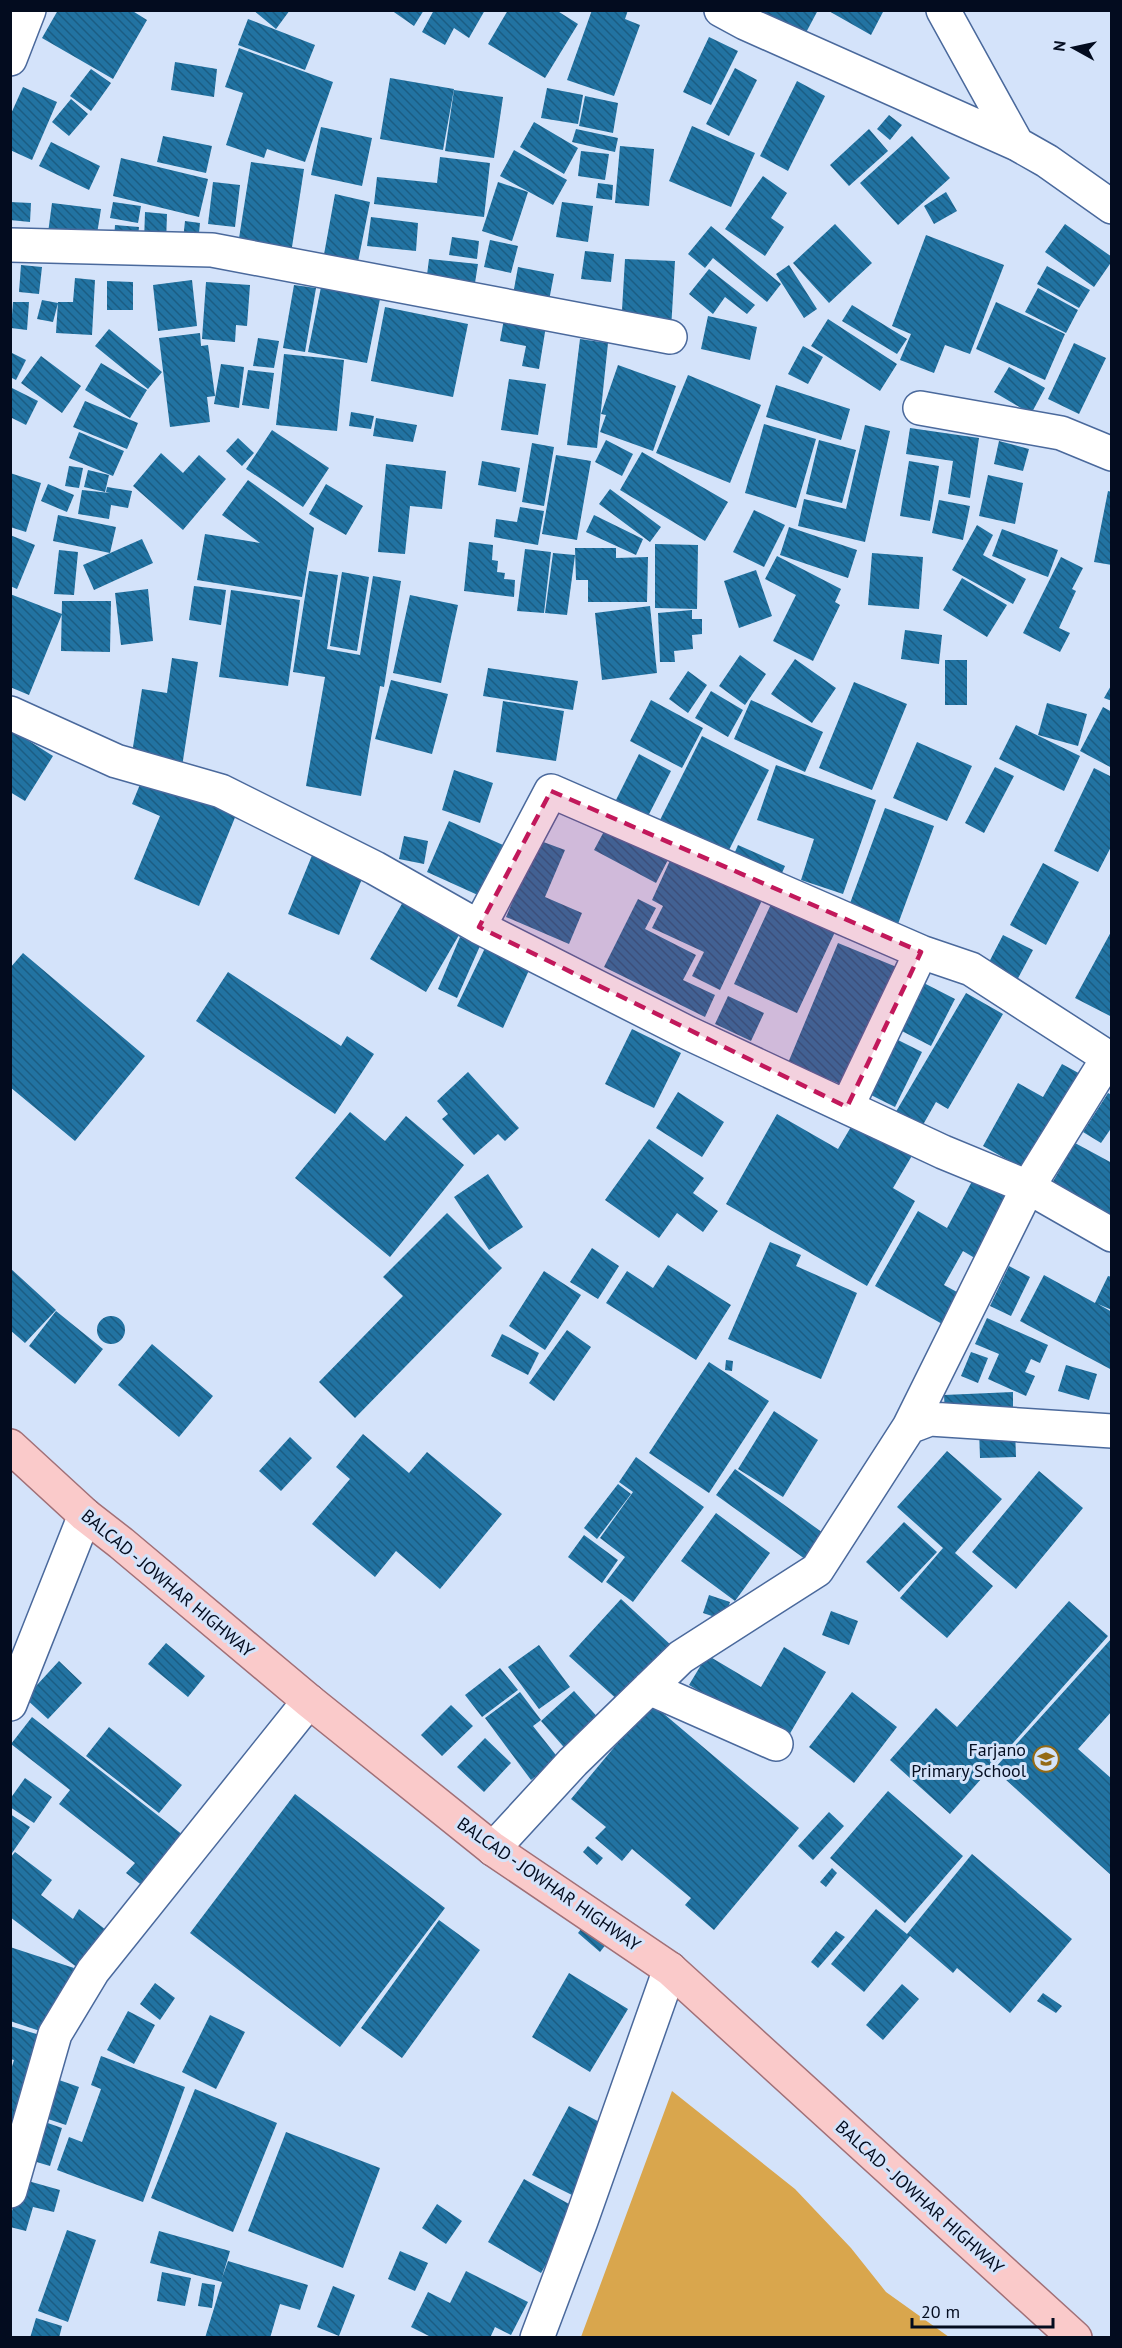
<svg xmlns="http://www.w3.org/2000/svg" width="1122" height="2348" font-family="'PT Sans',sans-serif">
	<defs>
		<pattern id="building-back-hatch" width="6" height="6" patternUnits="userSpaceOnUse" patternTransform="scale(1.5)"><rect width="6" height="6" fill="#2273a2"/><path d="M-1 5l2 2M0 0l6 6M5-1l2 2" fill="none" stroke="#1b5d83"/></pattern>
	</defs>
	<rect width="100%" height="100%" fill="#d4e3fa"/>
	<path fill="#d9a64d" d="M672,2091L795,2189L851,2248L886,2292L949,2337H581Z"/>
	<path fill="url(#building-back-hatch)" d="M58,10H131L147,20L113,79L42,38Z
		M253,10H290L276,29Z
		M391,10H424L414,26Z
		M434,10H485L469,38L454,28L445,45L422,32Z
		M508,10H556L578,24L545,78L488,44Z
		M592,10H628L625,19L640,25L614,96L567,80Z
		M754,10H818L801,42Z
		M827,10H884L871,35Z
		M248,19L315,45L305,70L238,45Z
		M709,37L738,51L711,105L683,92Z
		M239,48L333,82L305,162L267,149L264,158L226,145L243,93L225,87Z
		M175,62L217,69L214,97L171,90Z
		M735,68L757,80L729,136L706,124Z
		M91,69L111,83L91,111L70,96Z
		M390,78L454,89L443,150L380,139Z
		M797,81L825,96L788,171L760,156Z
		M23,87L57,102L32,160L10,150V116Z
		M547,88L583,95L578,124L541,118Z
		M454,90L503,97L494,158L445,151Z
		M585,96L618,103L613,133L579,126Z
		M71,99L88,114L69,136L52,122Z
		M889,115L902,125L890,140L877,129Z
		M534,122L578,148L564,174L520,147Z
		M692,126L755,153L731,207L669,181Z
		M321,127L372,138L362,186L311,175Z
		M576,129L618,138L615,152L572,142Z
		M869,129L888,151L849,186L830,165Z
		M163,136L212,146L206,173L157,162Z
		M912,136L950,178L898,225L860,183Z
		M51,142L100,166L89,190L39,166Z
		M620,146L654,149L649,206L615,203Z
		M514,150L567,180L553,205L500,176Z
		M581,151L609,154L605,180L578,176Z
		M440,157L490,163L484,217L374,204L377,177L437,183Z
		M121,158L208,179L199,217L113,196Z
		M251,162L304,169L290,260L237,251Z
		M763,176L787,193L771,218L784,227L765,256L725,229Z
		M213,182L240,185L235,227L208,224Z
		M498,182L528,192L512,241L482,231Z
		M598,183L613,185L612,200L596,198Z
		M946,192L957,211L934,224L924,206Z
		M335,194L370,202L357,267L323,260Z
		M10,202L31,203L30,222L10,220Z
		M113,202L141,206L138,223L110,218Z
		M562,202L593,206L588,242L556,237Z
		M52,203L101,209L96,240L48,233Z
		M145,212L167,214L166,243L144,242Z
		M371,217L418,223L416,251L367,246Z
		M185,221L200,223L198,243L183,240Z
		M835,224L872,263L829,303L793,263Z
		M1065,224L1112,257V261L1094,287L1045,252Z
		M115,225L139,227L137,243L114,240Z
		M711,226L781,284L767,302L713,258L705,268L688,254Z
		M926,235L1004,265L970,354L945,345L934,373L900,360L911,334L892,326Z
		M452,237L479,241L477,259L449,255Z
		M490,240L518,246L511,273L484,267Z
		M585,251L614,254L611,282L581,279Z
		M429,259L478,264L474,289L426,283Z
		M625,259L675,261L671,330L621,327Z
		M21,265L42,267L39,294L19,292Z
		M789,265L817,309L804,318L776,274Z
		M1047,266L1090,290L1079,308L1037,284Z
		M518,267L554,274L548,306L512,300Z
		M709,269L755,305L747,314L725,297L713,314L689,294Z
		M75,278L95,280L92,335L56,333L58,302H73Z
		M192,280L197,326L158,331L153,285Z
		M107,281L133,282V310H107Z
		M206,282L250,285L247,326L236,325L235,342L202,339Z
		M294,285L316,288L305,352L283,348Z
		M321,287L380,299L367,363L308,352Z
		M1038,288L1078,310L1066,333L1025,312Z
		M42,300L58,303L53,322L37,319Z
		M13,302H29L27,330L11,328Z
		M996,302L1065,334L1045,380L976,349Z
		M852,305L907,339L897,354L842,321Z
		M385,307L468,324L453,397L371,381Z
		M708,316L757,327L750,360L701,349Z
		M504,319L546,326L539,369L522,366L526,346L500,341Z
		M828,319L897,364L880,391L811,346Z
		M109,329L162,372L148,389L95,346Z
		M200,333L201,346L208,345L215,396L207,397L210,422L170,427L159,338Z
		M258,338L279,341L274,368L253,366Z
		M580,339L608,343L597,448L567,445Z
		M1074,343L1106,358L1079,414L1048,399Z
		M803,346L823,357L808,384L788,374Z
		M10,352L26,360L16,380L10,377Z
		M284,354L344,360L337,431L276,425Z
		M41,356L81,386L62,413L21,383Z
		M101,363L147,390L130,418L85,390Z
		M221,364L244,367L239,408L214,404Z
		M618,365L676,386L653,451L600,432L606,415L601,414Z
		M1009,367L1045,388L1031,414L994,392Z
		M248,370L274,373L269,409L242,405Z
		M688,375L761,405L730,483L656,453Z
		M509,379L546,384L538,435L501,430Z
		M776,385L850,409L841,440L766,417Z
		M10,387L38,401L26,425L10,417Z
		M85,401L138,423L127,449L73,427Z
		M351,412L374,416L371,429L349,426Z
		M376,418L417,425L413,442L373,436Z
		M764,424L816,439L796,508L745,493Z
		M865,425L890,431L865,542L798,526L804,499L846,509Z
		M910,428L979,438L970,498L948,494L953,461L906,454Z
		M272,430L329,468L303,507L246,469Z
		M79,432L124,451L113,476L69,458Z
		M238,438L254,453L242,466L226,451Z
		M606,440L633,454L622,476L595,462Z
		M819,440L856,450L842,503L806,494Z
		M999,441L1029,449L1023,471L994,464Z
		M532,443L554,447L544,506L522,502Z
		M642,452L728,502L705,541L620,490Z
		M161,453L183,473L199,455L226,479L183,530L133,486Z
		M556,455L591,461L577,540L542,534Z
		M482,461L520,468L516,492L478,485Z
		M909,461L939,466L930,521L900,516Z
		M386,464L446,471L442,509L410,506L405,554L378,552Z
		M69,466L83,468L79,488L65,486Z
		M88,470L109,475L105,492L84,487Z
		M10,473L41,483L26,532L10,527Z
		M988,475L1023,483L1015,524L979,516Z
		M248,480L314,528L302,597L197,580L205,534L260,543L222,515Z
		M48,484L74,495L67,512L41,501Z
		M326,484L363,506L346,535L309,514Z
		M107,487L132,491L128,508L111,505L109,519L78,514L82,490L110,493L106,492Z
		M610,489L661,527L650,542L599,504Z
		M1108,491L1112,492V565L1094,562Z
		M939,500L970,506L963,540L932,533Z
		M520,507L544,511L538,545L494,537L496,519L517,522Z
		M754,510L785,525L764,567L733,552Z
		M58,515L116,527L110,553L53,541Z
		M594,515L643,539L636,555L586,532Z
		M977,525L993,535L983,555L1026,579L1013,604L952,570Z
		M789,527L857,550L848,578L780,555Z
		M1002,529L1058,550L1048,577L992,556Z
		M10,535L35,545L17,589L10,586Z
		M142,539L153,563L94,590L83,565Z
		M469,542L493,545L492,560L498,561L497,572L505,573L504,579L515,580L514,597L464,591Z
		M655,544L698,545L697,609L655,608Z
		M575,548H616V558L648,557L647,602H588V580H576Z
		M525,549L551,552L544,613L517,611Z
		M59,550L78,552L74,595L54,594Z
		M553,553L575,555L567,615L545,613Z
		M872,553L923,557L919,609L868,605Z
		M777,556L841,589L835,602L840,605L813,661L773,641L796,595L765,579Z
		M1061,557L1083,568L1072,589L1076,591L1059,628L1070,633L1060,652L1023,633Z
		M756,570L772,616L739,628L724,581Z
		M309,571L338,575L327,649L360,655L373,576L401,581L384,687L380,686L361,796L306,786L325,677L293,672Z
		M342,572L369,577L357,651L330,646Z
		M962,578L1007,605L987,637L943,610Z
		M194,586L226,590L221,625L189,620Z
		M148,589L153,641L121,645L115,593Z
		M231,590L300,600L288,686L219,677Z
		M10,594L62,614L29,695L10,687Z
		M410,595L458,605L441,683L393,673Z
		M62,601H111L110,652L61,651Z
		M650,606L657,673L602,680L595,613Z
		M692,610V619H702V634L692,635L693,649L674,651L675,662H660L658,613Z
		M905,630L942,635L939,664L901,659Z
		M740,655L766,674L745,705L719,686Z
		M172,658L198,662L182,767L131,760L142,689L167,693Z
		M795,659L836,688L812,723L771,694Z
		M945,660H967V705H945Z
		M488,668L578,681L573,710L483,696Z
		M688,671L707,685L688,713L669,699Z
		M391,680L448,694L432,754L375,739Z
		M854,682L907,704L872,790L819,768Z
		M1112,684V701L1104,698Z
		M711,691L743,710L728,737L695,718Z
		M651,700L703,728L682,768L630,741Z
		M751,700L823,732L805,772L734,739Z
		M503,701L564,711L556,761L496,752Z
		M1047,703L1087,714L1078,746L1038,735Z
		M1103,707L1112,712V768L1080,751Z
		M1016,725L1080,756L1064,791L999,759Z
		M10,729L53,756L25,801L10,792Z
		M702,736L769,770L724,860L657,826Z
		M917,742L972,766L947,821L893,798Z
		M639,754L671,771L644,824L612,808Z
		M776,765L876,800L843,894L801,880L814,839L757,820Z
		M995,767L1014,776L984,833L965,823Z
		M1094,768L1112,777V845L1098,872L1054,851Z
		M454,770L493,783L480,823L442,810Z
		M143,777L236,815L199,906L134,879L160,816L132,804Z
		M885,808L934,826L898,924L849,906Z
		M449,821L503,845L480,896L427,872Z
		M609,822L671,854L656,883L594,850Z
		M404,836L428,841L424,864L399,859Z
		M538,840L565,850L545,897L582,913L569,944L506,917Z
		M738,845L785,866L776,887L729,866Z
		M313,853L364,874L339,935L288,914Z
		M673,854L764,896L720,990L692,976L704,952L652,928L663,906L652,900Z
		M1043,863L1079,882L1046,945L1010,925Z
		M638,899L656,908L645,929L696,955L683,980L715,995L705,1017L604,967Z
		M403,902L459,935L426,992L370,959Z
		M772,902L835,932L797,1013L734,984Z
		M1112,930V1017L1075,998Z
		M1003,935L1033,950L1015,984L986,968Z
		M460,937L480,946L457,998L438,989Z
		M838,943L899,968L850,1088L788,1063Z
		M486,946L530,968L503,1028L457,1006Z
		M23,953L145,1056L75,1141L10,1087V968Z
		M228,972L341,1046L347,1036L374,1054L335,1114L196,1021Z
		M918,980L955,999L931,1046L894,1027Z
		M966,993L1003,1014L948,1109L936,1102L920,1130L894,1115Z
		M728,996L764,1013L751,1041L715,1024Z
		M632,1029L681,1053L654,1108L605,1084Z
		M888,1035L922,1052L895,1107L861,1090Z
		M1062,1064L1084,1076L1031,1173L983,1146L1018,1083L1043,1097Z
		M468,1072L519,1128L505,1141L498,1134L474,1155L442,1119L448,1114L437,1101Z
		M678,1092L724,1122L702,1157L656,1128Z
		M1108,1093L1112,1095V1127L1101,1143L1083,1132Z
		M350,1112L385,1141L406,1116L464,1165L390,1257L295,1178Z
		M777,1114L838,1149L855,1120L913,1154L893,1188L915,1201L867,1286L726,1204Z
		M649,1139L704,1178L693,1193L718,1211L703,1232L677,1213L659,1238L605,1200Z
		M1075,1143L1112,1163V1218L1051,1185Z
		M977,1172L1021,1196L983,1263L963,1251L944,1285L968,1298L951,1329L875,1286L918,1211L947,1228Z
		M488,1174L523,1227L489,1250L454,1197Z
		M447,1213L502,1268L355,1418L319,1382L403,1296L383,1277Z
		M770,1242L801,1255L796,1266L857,1293L821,1379L728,1339Z
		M592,1248L619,1266L598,1299L570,1282Z
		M668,1265L731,1305L696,1360L606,1303L627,1271L653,1288Z
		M1009,1266L1030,1277L1011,1316L990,1306Z
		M10,1268L56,1310L25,1343L10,1330Z
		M544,1271L581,1295L545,1350L509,1326Z
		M1044,1275L1095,1303L1108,1276L1112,1277V1310L1098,1304L1112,1312V1370L1020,1321Z
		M56,1311L103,1349L75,1384L29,1346Z
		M97 1330a14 14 0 1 1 28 0a14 14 0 1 1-28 0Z
		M987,1318L1048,1345L1040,1363L1031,1359L1025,1372L1035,1376L1026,1396L988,1379L999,1354L975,1344Z
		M567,1330L591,1347L554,1401L529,1383Z
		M502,1334L539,1353L528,1375L491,1356Z
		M152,1344L213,1396L179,1437L118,1385Z
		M971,1352L988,1358L978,1383L961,1376Z
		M726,1360L733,1361L732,1371L725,1370Z
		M709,1362L769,1401L709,1493L649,1453Z
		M1066,1365L1097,1374L1089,1400L1058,1391Z
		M1013,1392V1411L945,1414L944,1395Z
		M774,1411L818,1440L783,1497L738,1469Z
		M1015,1429L1016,1457L980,1458L979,1430Z
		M363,1434L409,1473L427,1452L502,1514L440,1589L396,1551L375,1577L312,1524L350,1479L336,1467Z
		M290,1437L312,1458L281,1491L259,1471Z
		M947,1451L1002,1499L955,1553L993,1586L947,1638L900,1598L943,1548L897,1507Z
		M636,1457L704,1507L633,1602L606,1582L625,1557L600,1538L633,1492L619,1482Z
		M735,1469L823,1533L805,1559L716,1495Z
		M1039,1471L1083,1508L1016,1589L972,1552Z
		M618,1484L631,1494L597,1539L584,1528Z
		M716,1513L770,1553L735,1601L681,1561Z
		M904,1522L937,1552L899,1592L866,1562Z
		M584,1535L618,1560L602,1583L568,1557Z
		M709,1595L730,1602L724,1620L703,1613Z
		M621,1599L672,1646L620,1702L569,1656Z
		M1069,1601L1108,1636L950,1814L890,1760L936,1708L957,1727Z
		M831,1611L858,1621L849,1645L822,1635Z
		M1112,1638V1711L1078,1749L1112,1779V1876L994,1769Z
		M166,1643L205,1676L188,1697L148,1664Z
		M539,1645L570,1687L539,1709L508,1667Z
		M784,1647L826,1672L785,1742L689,1685L707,1655L761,1687Z
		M59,1661L82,1683L48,1719L25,1698Z
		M500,1668L518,1690L482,1717L465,1695Z
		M574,1691L602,1722L569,1753L541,1721Z
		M520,1692L541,1720L533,1726L559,1759L531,1780L485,1718Z
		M852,1692L897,1727L854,1783L809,1747Z
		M651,1703L799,1828L714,1930L685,1905L691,1898L632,1849L622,1861L595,1838L606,1827L571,1799Z
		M451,1705L473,1726L442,1756L421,1735Z
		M32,1717L188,1839L148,1890L126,1873L135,1863L59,1804L70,1790L11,1744Z
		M109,1727L182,1785L159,1813L86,1756Z
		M485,1738L511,1763L484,1792L457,1767Z
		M25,1778L52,1797L34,1823L10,1807V1799Z
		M888,1791L963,1856L905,1923L830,1858Z
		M295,1794L445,1908L340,2047L190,1933Z
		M829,1812L844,1826L813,1860L798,1846Z
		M10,1814L30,1827L10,1856Z
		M588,1846L603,1858L597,1865L583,1852Z
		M15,1852L52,1880L41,1895L73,1919L79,1909L106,1930L78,1968L10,1917V1858Z
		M972,1854L1072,1939L1010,2013L957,1968L953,1973L910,1936L864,1992L831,1964L876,1909L907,1934Z
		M832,1868L837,1873L826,1887L820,1882Z
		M439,1920L480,1950L402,2058L361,2028Z
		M585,1924L607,1943L600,1952L578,1933Z
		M836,1931L845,1937L818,1968L811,1962Z
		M10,1947L74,1968L52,2035L10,2021Z
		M569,1973L628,2009L590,2072L532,2037Z
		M155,1983L175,1998L160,2020L140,2004Z
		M902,1984L919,1999L883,2040L866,2025Z
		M1043,1993L1062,2006L1056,2013L1037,2001Z
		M128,2011L155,2025L134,2064L107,2050Z
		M210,2015L245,2032L216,2089L182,2072Z
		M10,2026L53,2039L10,2154V2073L14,2060L10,2059Z
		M101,2056L185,2087L143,2202L57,2170L69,2137L82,2142L101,2089L91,2085Z
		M59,2080L79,2087L66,2125L45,2118Z
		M195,2089L277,2123L233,2232L151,2198Z
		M569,2106L607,2126L572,2195L532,2175Z
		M42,2121L62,2128L50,2166L30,2160Z
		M286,2132L380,2168L343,2268L248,2231Z
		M21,2179L60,2190L54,2212L33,2207L26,2231L10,2227V2218Z
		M524,2179L578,2209L541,2273L488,2242Z
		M437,2204L462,2221L446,2244L422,2228Z
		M67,2230L96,2240L68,2322L38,2311Z
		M159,2231L230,2251L222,2278L228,2261L308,2285L300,2310L280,2304L270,2338H205L222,2282L150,2263Z
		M400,2251L428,2263L415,2291L388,2279Z
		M466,2271L528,2302L511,2335L495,2327L490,2338H433L411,2327L428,2292L450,2303Z
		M162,2272L191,2278L185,2306L157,2301Z
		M202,2283L215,2285L212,2308L198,2306Z
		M333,2286L355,2295L339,2336L317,2327Z
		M36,2318L62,2326L59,2338H30Z"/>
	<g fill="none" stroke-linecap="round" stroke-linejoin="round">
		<g stroke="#4a699c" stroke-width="36">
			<path id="minor" d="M721,10L745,23L1017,144L1047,161L1112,207
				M943,10L1017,144
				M10,59L29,10
				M10,245L212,250L670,337
				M920,408L1061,433L1112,454
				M10,713L116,761L221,791L375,868L479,927L688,1033L943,1152L1028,1187L1112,1235
				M479,927L551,791L921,952L971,969L1112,1060
				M847,1107L921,952
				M909,1427L1028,1187L1108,1058
				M649,1688L776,1744
				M10,1704L85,1515
				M493,1849L573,1762L681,1657L817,1570L909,1427L930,1419L1112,1431
				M10,2191L55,2034L93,1971L309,1701
				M537,2338L581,2221L670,1969"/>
		</g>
		<g stroke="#a17077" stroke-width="36">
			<path id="primary" d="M10,1446L85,1515L121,1543L309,1701L493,1849L670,1969L1075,2338"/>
		</g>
		<use href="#minor" stroke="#fff" stroke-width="33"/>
		<use href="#primary" stroke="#facaca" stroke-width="33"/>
	</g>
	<path fill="#c2185b" fill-opacity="0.2" stroke="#c2185b" stroke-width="4.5" stroke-dasharray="12 8" stroke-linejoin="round" d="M551,791L921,952L847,1107L479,927Z"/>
	<defs>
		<g id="school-ring" transform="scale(1.35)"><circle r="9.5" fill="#d4e3fa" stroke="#946a15" stroke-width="1.5"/><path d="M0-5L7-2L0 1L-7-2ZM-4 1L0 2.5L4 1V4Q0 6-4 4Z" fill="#946a15"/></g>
	</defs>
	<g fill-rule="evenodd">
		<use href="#school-ring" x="1046" y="1759"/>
	</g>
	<g text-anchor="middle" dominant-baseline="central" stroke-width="6" stroke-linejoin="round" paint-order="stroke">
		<g font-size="18" fill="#030c1f" stroke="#d4e3fa">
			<text transform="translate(168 1583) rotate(40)">BALCAD - JOWHAR HIGHWAY</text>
			<text transform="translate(549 1884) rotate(35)">BALCAD - JOWHAR HIGHWAY</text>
			<text transform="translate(920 2197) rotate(42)">BALCAD - JOWHAR HIGHWAY</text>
		</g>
		<g font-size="18" fill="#030c1f" stroke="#d4e3fa" text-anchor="end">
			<text x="1026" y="1749">Farjano<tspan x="1026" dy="21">Primary School</tspan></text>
		</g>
	</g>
	<rect width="1122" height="2348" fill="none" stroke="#030c1f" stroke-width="24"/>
	<g transform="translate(1074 48) rotate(278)" stroke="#d4e3fa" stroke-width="4.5" paint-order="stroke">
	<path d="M0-4.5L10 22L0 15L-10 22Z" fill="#030c1f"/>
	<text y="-9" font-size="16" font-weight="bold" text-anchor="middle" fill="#030c1f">N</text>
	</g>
	<path d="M912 2318v9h141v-9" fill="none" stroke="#030c1f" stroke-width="3"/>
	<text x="921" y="2318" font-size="18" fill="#030c1f" stroke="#d4e3fa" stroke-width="4.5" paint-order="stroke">20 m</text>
</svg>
